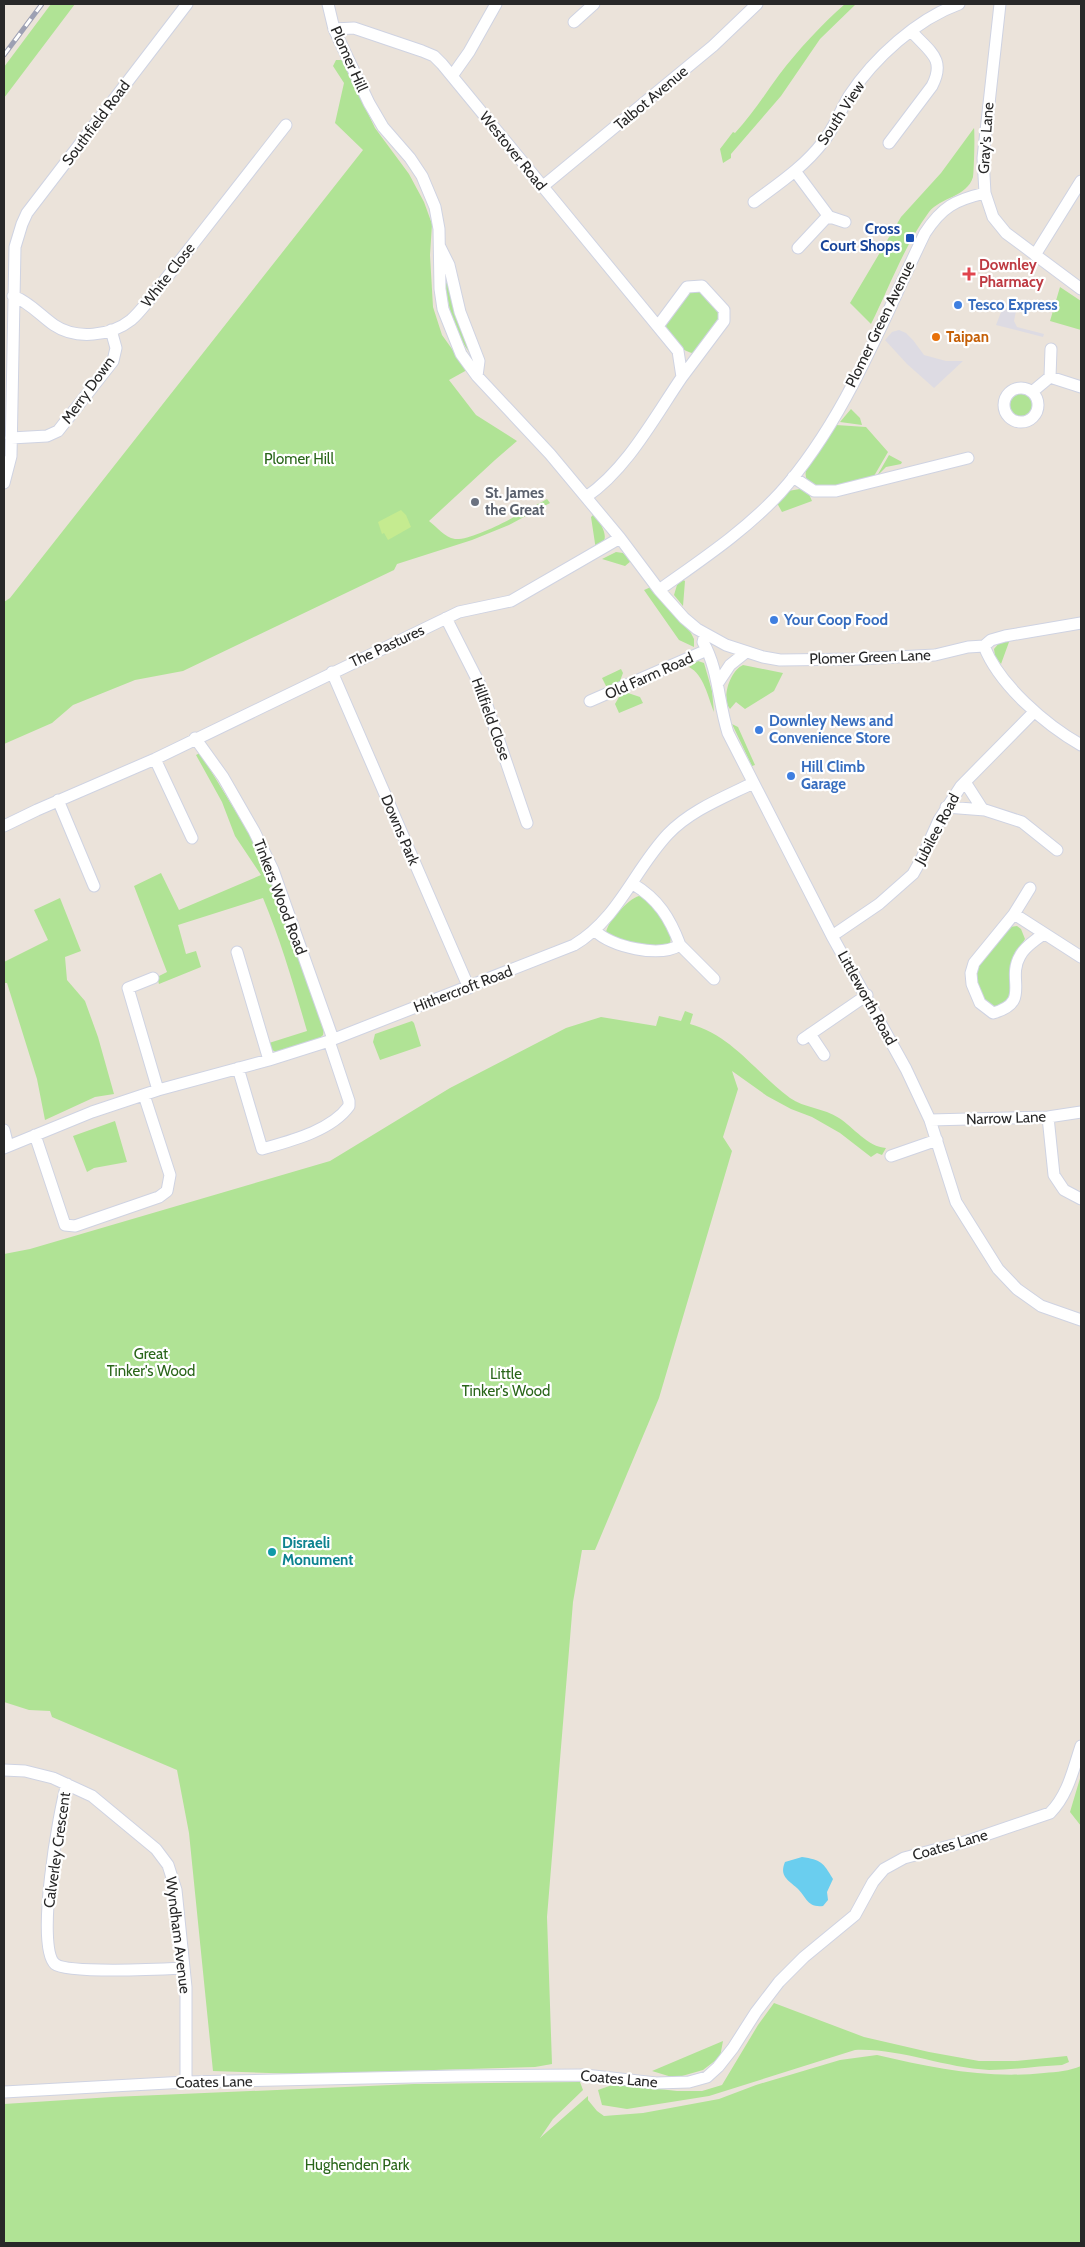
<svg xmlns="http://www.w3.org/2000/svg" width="1085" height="2247" font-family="Cabin,sans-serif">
	<rect width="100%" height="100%" fill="#ebe3da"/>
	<path fill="#dddbe3" d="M1003,307L1016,311L1014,321L1017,327L1044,334L1043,337L996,325Z
		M899,330L906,333L913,340L924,355L946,361H963L934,388L907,364L885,340L892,332Z"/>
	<path fill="#b0e395" d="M51,4H75L4,98V67Z
		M845,4H856L820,39L781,96L731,154V158L723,163L720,149L733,132L735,133C752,115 765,94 779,75C798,50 822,24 845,4Z
		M336,60H342L375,128L409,174L424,202L432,224L430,255L433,307L442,335L467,370L449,380L476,415L517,441L495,460L429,521C437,527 444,537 455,539C474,541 529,509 547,499L550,503L509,525L472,540L397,564L394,570L183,671L135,680L73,705L52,723L4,744V602L10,598L363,150L335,123L344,83L333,66Z
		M974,128C975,132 974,173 973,177C967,197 941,197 929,212C905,244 889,288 871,324L850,303L901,217L941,173Z
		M445,281H449L473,357C455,335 448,309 445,281Z
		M1060,287L1081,301V330L1050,321Z
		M700,290L720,312V316L696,353C684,354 667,339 666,325C666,317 679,300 685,295C689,291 694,291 700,290Z
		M1009 405a13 13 0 1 1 26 0a13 13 0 1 1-26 0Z
		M851,409L860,418L862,425L840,422Z
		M836,425L866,427L888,452L874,476C863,479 795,502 807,467C812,455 828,437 836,425Z
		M889,455L902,462L901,464L886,467L877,476Z
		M800,489L808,492L812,501L782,512L777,503L788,491Z
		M594,514C603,527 612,540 596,550L591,517Z
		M616,552L623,553L631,561L625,566L602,559Z
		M683,580L685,581L683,606L674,595L677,585Z
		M651,587L691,633L694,639V647L679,640L644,590Z
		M1009,640V642L1001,664L995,656L994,649L1000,642Z
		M698,661L704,663L712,691L714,712C708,697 704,675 689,667Z
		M743,665L783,673L774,691L745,709L736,702L730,709C721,698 730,671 743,665Z
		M621,669L623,673L618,686L612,689L606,686L602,678Z
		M628,693L640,697L643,703L619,713L615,704L619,697Z
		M732,724L738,727L755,765L752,766Z
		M200,753L260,851L324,1029L323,1035L318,1040L277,1053L271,1049L269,1043L307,1031C294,986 281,941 263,898L178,925L186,954L196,951L201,967L159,984L157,977L167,972L134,886L161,873L179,910L261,875L235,836L222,802L196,755Z
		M639,896L650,900L671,935L670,945L666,948L615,942L606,933C607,922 628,899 639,896Z
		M60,898L81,951L65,957L67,980L85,1001L98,1037L114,1094L95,1097L45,1120L37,1079L7,983H4V962L48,940L34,910Z
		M1017,926L1021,929L1025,939L1011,962V996L996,1010L979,1001L975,969L1010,927Z
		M685,1011L693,1014L690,1024C732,1035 756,1073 790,1098C804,1108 824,1108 839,1118C853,1127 868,1147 886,1148L882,1155L877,1153L871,1157L840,1133L812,1117L791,1109L767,1096L732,1071L738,1089L723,1137L732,1151L659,1398L595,1550H582L573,1602L547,1917L552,2064L535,2067L299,2074L213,2071L189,1833L177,1770L52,1717L50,1711L29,1710L4,1702V1254L30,1249L330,1161L450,1088L566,1028L601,1017L656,1026L659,1016L681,1021Z
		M412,1021L414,1023L421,1046L380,1060L373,1042L375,1034Z
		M115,1121L127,1162L94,1168L87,1172L73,1136Z
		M1081,1775V1826L1070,1812Z
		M774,2003L864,2037L929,2052L979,2061H1015L1067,2056L1069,2062L1062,2065C1038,2066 1013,2070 989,2070C944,2068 900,2048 855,2050L709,2096L627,2109L602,2105L598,2090L615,2084L677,2091H702L722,2085L758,2025Z
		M723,2041L720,2057L703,2070L675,2078L652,2071Z
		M877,2055C932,2068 987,2079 1044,2073C1057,2072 1069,2071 1081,2066V2243H4V2104L112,2097L414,2084L580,2082L583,2090L553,2119L540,2138L588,2096V2100L597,2111L604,2116L643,2113L719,2099L756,2085L840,2060Z"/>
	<path fill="#c5eb90" d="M401,510L406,515L411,527L388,540L384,533L382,534L378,522Z"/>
	<path fill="#6aceef" d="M802,1857C821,1860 823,1862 833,1879L827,1892L828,1900L823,1906C807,1908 806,1896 797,1888C788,1880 779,1876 785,1862Z"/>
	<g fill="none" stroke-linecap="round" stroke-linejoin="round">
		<g stroke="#cfd3e2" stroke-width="13">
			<path id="minor" d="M328,4L334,29L369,103L383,127L410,158L422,176L435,207L439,229L440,289L443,309L461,354L477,376L550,454L620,538L659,590L684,618L697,629L726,645L763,657L780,660L858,659L935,655L968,647L984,646L991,640L1005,636L1081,623
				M1000,4L983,158L985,193L993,217L1006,233L1081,289
				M574,22L594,4
				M334,29L354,28L422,51L434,56L442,64L678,351L682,377C654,418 627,469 586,497
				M452,76L469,52L496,4
				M889,143L932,86C946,59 930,52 912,32
				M795,171L830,218
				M542,187L713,46L757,4
				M754,202C778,184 804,167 823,142C834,129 840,111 849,96C874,58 917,19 959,4
				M440,247L449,265L460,312L479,361L477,376
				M798,248L826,218L830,217L845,222
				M1035,255L1081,181
				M13,296C29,302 40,315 54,325C76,340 111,336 131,320C138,314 144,306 150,299L286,125
				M658,326L687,287L702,286L724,310V321L682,377
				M1050,377L1051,349
				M1004 405a17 17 0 1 1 34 0a17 17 0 1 1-34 0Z
				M1032,392L1050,377L1081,387
				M11,438L47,436L58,431L113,361L116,348L111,330
				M793,477L814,491H836L968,458
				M4,483L11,456L15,247L22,224L27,213L187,4
				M659,590C701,560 745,531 780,493C846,419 882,321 925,233C942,207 955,200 985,193
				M446,618L480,685L527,823
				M705,634L703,642C719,670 718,702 728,733L832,936L906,1069L930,1120L956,1202L998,1269L1017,1289L1041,1306L1081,1320
				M984,646C999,685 1046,725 1081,745
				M332,672L469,988
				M718,683L730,665L745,653
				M590,701L707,650
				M195,738L223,777L254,831L273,870L333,1039
				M155,759L192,838
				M965,782L983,810
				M58,800L94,886
				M946,807L985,810L1022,822L1057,850
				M4,826L37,810L155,759L459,612L511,601L620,538
				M1014,914L1030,888
				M594,930C612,947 659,958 680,945C670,918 658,899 633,884
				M1043,934C1035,941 1025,946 1020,956C1006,980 1032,1002 993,1013L980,1003L972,984L971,973L974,963L1014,914L1081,957
				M832,936L879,904L913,874L922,858L939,820L961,786L1034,712
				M680,945L714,979
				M237,952L269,1060
				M153,978L128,988L158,1090
				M810,1034L824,1055
				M803,1039L867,995
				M238,1068L262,1149C290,1141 331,1131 349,1106V1101L329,1041
				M1048,1117L1054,1175L1064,1190L1081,1199
				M930,1120L1048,1117L1081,1112
				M4,1130L8,1146
				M35,1135L65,1225L75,1226L159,1197L167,1191L170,1175L144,1095
				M4,1148L92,1112L158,1090L269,1060L329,1041L574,945C619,918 634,870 668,834C691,810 723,798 753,783
				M891,1156L937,1140
				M4,1770L25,1771L53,1778L92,1796L156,1849L168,1865L176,1890L186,1987V2082
				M67,1784C59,1810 35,1947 55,1964C67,1974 164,1969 184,1968
				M4,2092L186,2082L458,2076L585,2075L656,2083L689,2082L707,2077L718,2067L733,2048L756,2012L779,1982L804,1957L855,1915L873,1882L884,1869L904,1858L968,1841L1050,1813C1068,1795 1073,1770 1081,1746"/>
		</g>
		<use href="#minor" stroke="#fff" stroke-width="11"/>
		<g stroke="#9da0b3" stroke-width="5">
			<path id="rail" d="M4,55L42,4"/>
		</g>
		<use href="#rail" stroke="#fff" stroke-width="3" stroke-dasharray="9" stroke-linecap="butt"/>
	</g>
	<rect fill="#1a4fb4" stroke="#fff" stroke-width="2" x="905" y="233" width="10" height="10" rx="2.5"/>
	<path fill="#e0444e" stroke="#fff" stroke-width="2" d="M966.5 266.5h5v5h5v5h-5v5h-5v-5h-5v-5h5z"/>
	<g fill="#3f7fe0" stroke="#fff" stroke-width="2">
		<circle cx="958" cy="305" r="5"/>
		<circle cx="774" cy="620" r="5"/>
		<circle cx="759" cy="730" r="5"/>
		<circle cx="791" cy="776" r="5"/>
	</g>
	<circle fill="#e8710a" stroke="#fff" stroke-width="2" cx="936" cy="337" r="5"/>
	<circle fill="#6b7280" stroke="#fff" stroke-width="2" cx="475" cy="502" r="5"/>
	<circle fill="#0f9aa8" stroke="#fff" stroke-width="2" cx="272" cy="1552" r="5"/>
	<g text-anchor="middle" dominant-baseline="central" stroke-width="4.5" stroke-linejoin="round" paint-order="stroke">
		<g font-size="15" fill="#282828" stroke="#fff">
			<text transform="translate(349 59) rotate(66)">Plomer Hill</text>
			<text transform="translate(651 98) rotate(-40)">Talbot Avenue</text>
			<text transform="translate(841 113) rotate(-57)">South View</text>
			<text transform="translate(96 123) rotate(-53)">Southfield Road</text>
			<text transform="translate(986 138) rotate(-86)">Gray's Lane</text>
			<text transform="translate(513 151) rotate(51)">Westover Road</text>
			<text transform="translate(168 275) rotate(-52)">White Close</text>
			<text transform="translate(880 324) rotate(-64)">Plomer Green Avenue</text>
			<text transform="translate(88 390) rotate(-54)">Merry Down</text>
			<text transform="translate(387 646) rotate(-25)">The Pastures</text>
			<text transform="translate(870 657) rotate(-2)">Plomer Green Lane</text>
			<text transform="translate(649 676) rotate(-24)">Old Farm Road</text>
			<text transform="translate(491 719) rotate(70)">Hillfield Close</text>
			<text transform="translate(937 829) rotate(-62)">Jubilee Road</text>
			<text transform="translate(400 830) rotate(67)">Downs Park</text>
			<text transform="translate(280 897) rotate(69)">Tinkers Wood Road</text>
			<text transform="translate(463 989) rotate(-21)">Hithercroft Road</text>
			<text transform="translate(867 998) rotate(61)">Littleworth Road</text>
			<text transform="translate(1006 1118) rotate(-2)">Narrow Lane</text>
			<text transform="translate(950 1845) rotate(-16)">Coates Lane</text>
			<text transform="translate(57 1850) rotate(-82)">Calverley Crescent</text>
			<text transform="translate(178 1935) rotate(83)">Wyndham Avenue</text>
			<text transform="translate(619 2079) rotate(5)">Coates Lane</text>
			<text transform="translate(214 2082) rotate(-1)">Coates Lane</text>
		</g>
		<g font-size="15" font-weight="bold" fill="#164399" stroke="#fff" text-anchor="end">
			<text x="900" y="229">Cross<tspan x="900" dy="17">Court Shops</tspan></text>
		</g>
		<g font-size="15" font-weight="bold" fill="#be3a42" stroke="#fff" text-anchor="start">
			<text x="979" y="265">Downley<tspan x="979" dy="17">Pharmacy</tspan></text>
		</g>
		<g font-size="15" font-weight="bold" fill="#366cbe" stroke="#fff" text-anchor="start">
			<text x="968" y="305">Tesco Express</text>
			<text x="784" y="620">Your Coop Food</text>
			<text x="769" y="721">Downley News and<tspan x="769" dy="17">Convenience Store</tspan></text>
			<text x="801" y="767">Hill Climb<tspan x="801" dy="17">Garage</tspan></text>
		</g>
		<g font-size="15" font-weight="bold" fill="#c56008" stroke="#fff" text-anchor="start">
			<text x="946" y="337">Taipan</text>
		</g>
		<g font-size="15" fill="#296519" stroke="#fff">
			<text x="299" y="459">Plomer Hill</text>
			<text x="151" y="1354">Great<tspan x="151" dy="17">Tinker's Wood</tspan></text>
			<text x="506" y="1374">Little<tspan x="506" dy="17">Tinker's Wood</tspan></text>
			<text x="357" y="2165">Hughenden Park</text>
		</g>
		<g font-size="15" font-weight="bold" fill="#5b616d" stroke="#fff" text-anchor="start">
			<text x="485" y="493">St. James<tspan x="485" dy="17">the Great</tspan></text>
		</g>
		<g font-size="15" font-weight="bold" fill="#0d838f" stroke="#fff" text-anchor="start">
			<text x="282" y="1543">Disraeli<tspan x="282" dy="17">Monument</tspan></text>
		</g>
	</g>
	<rect width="1085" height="2247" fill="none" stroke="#282828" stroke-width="10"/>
</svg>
